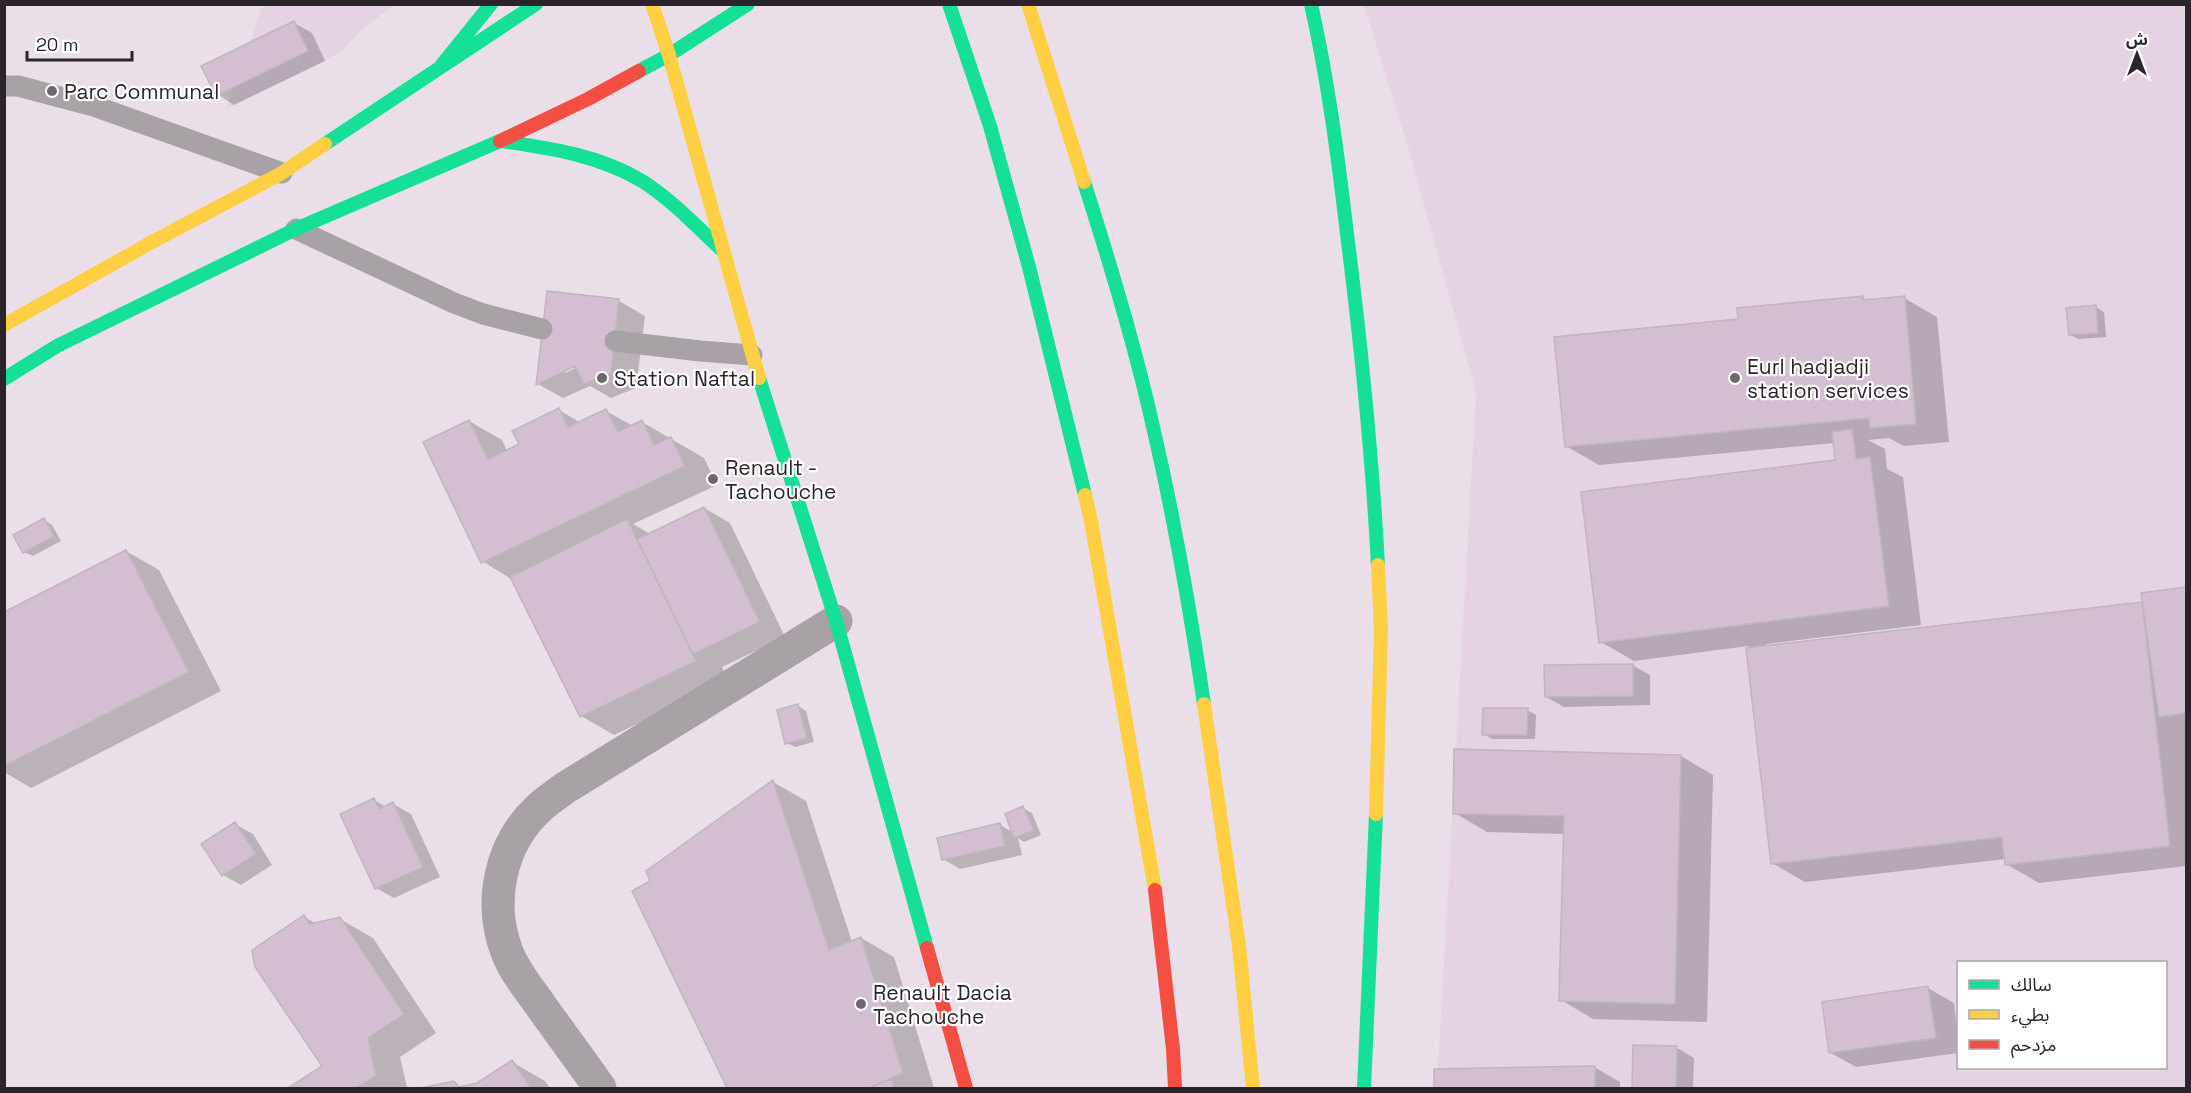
<svg xmlns="http://www.w3.org/2000/svg" width="2191" height="1093" font-family="'Space Grotesk','Noto Sans Arabic',sans-serif">
	<rect width="100%" height="100%" fill="#eadee8"/>
	<path fill="#e5d2e3" fill-rule="evenodd" d="M263,5H395L363,28L340,53L226,109Z
		M1364,5H2186V1088H1437L1476,392L1408,147ZM1958,962H2166V1068H1958Z"/>
	<path fill="#0003" fill-rule="evenodd" d="M294,23L312,33L325,61L234,105L217,94Z
		M549,292L619,301L645,316L636,388L611,398L590,386L563,398L538,384ZM581,362L582,365L565,373V369Z
		M1863,298L1868,301L1904,298L1937,317L1949,442L1904,446L1889,438L1868,440L1885,449L1887,469L1903,477L1921,625L1766,644V647L2142,604L2144,605L2143,595L2186,589V866L2039,883L2006,864V859L1805,882L1772,863L1748,646L1634,661L1601,642L1836,461L1834,443L1599,465L1566,446L1739,320Z
		M2096,307L2104,312L2106,337L2079,339L2070,335Z
		M559,410L581,423L606,411L633,426L642,422L704,458L717,485L633,524L650,534L704,508L730,523L785,637L722,667L728,680L614,735L581,716L513,580L482,561L469,421L502,440L507,451L521,445Z
		M44,520L52,525L61,541L33,556L24,552Z
		M126,551L159,570L221,691L31,788L4,772V613Z
		M1632,665L1650,675V705L1564,707L1546,697Z
		M798,706L806,711L814,742L795,747L787,743Z
		M1527,710L1536,715L1535,739H1492L1484,734Z
		M1681,756L1713,775L1707,1022L1593,1019L1561,1000L1565,834L1487,832L1455,813Z
		M773,782L806,801L852,942L861,938L894,957L934,1088H728L634,891L652,881Z
		M374,800L386,807L393,804L411,814L440,877L394,898L376,888Z
		M1023,808L1032,813L1041,835L1024,842L1018,838L1022,855L960,869L943,859L1000,825L1014,833Z
		M235,824L253,834L272,865L241,885L223,875Z
		M304,917L317,924L340,919L373,938L436,1033L400,1057L407,1088H291L324,1066Z
		M1928,988L1954,1003L1958,1037V1053L1856,1067L1831,1053Z
		M1635,1047L1677,1048L1694,1058L1693,1088H1634Z
		M512,1062L545,1081L550,1088H427L454,1083L463,1088L478,1085Z
		M1594,1067L1620,1082V1088H1436L1435,1070Z"/>
	<path fill="#d3bfd1" stroke="#bfb6be" stroke-width="1.5" d="M294,21L308,51L216,96L201,66Z
		M547,291L619,299L611,373L584,384L575,366L536,385Z
		M1863,296V300L1905,296L1916,424L1870,428L1869,418L1565,447L1554,337L1738,319L1737,308Z
		M2096,305L2098,333L2069,335L2066,308Z
		M559,408L568,427L606,409L618,432L642,420L654,445L671,437L685,466L481,563L423,442L469,420L488,459L519,444L512,431Z
		M1852,429L1856,459L1870,457L1889,606L1599,643L1581,492L1835,460L1832,432Z
		M704,507L760,622L693,654L637,539Z
		M44,518L54,536L23,553L13,535Z
		M627,519L696,661L580,717L510,577Z
		M126,550L189,672L4,766V612Z
		M2186,587V713L2159,717L2141,593Z
		M2142,602L2170,846L2005,865L2002,837L1771,864L1746,648Z
		M1633,664V696L1545,697L1544,665Z
		M798,704L807,738L785,744L777,710Z
		M1483,708H1528L1527,735H1482Z
		M1454,749L1681,755L1675,1004L1559,1001L1564,816L1453,814Z
		M773,780L829,950L861,937L903,1073L869,1088H727L632,891L650,881L646,871Z
		M374,798L379,809L393,802L423,867L375,889L340,814Z
		M1023,806L1034,830L1014,838L1005,814Z
		M235,822L256,854L222,876L201,844Z
		M1000,823L1005,846L942,860L937,838Z
		M304,915L310,924L340,917L404,1014L368,1038L376,1076L356,1088H288L322,1066L255,967L252,950Z
		M1928,986L1936,1038L1829,1053L1822,1002Z
		M1633,1045L1677,1046L1676,1088H1632Z
		M512,1060L531,1088H420L454,1081L459,1087L477,1083Z
		M1595,1066V1088H1434V1069Z
		M891,1079L895,1088H869Z"/>
	<g fill="none" stroke-linecap="round" stroke-linejoin="round">
		<path stroke="#a8a2a7" stroke-width="21" d="M4,86H18L94,106L282,173
			M296,229L454,303L483,314L542,329
			M615,341L700,351L752,355"/>
		<path stroke="#a8a2a7" stroke-width="33" d="M600,1088C581,1061 561,1034 541,1006C529,989 514,971 507,952C488,902 500,844 539,808C546,801 556,795 565,788L836,621"/>
		<path stroke="#16e098" stroke-width="14" d="M949,4L990,126L1029,267L1085,495
			M1311,4C1328,80 1338,157 1347,234C1361,344 1372,454 1378,565
			M441,66L491,4
			M639,71L669,55L748,4
			M501,141C549,148 599,155 642,181C672,200 696,226 722,250
			M325,144L536,4
			M1084,182C1109,260 1133,338 1151,418C1173,512 1190,608 1204,704
			M759,378L836,621L927,948
			M4,379L57,346L296,229L500,141
			M1364,1088L1376,814"/>
		<path stroke="#ffcf43" stroke-width="14" d="M652,4L669,55L759,378
			M1028,4L1084,182
			M4,325L152,242L282,173L325,144
			M1085,495L1091,521L1155,890
			M1204,704L1239,946L1253,1088
			M1376,814L1381,630L1378,565"/>
		<path stroke="#f24e42" stroke-width="14" d="M500,141L588,99L639,71
			M1155,890L1173,1049L1175,1088
			M927,948L966,1088"/>
	</g>
	<g fill="#6e656d" stroke="#fff" stroke-width="2">
		<circle cx="52" cy="91" r="6"/>
		<circle cx="602" cy="378" r="6"/>
		<circle cx="1735" cy="378" r="6"/>
		<circle cx="713" cy="479" r="6"/>
		<circle cx="861" cy="1004" r="6"/>
	</g>
	<g text-anchor="middle" dominant-baseline="central" stroke-width="4.5" stroke-linejoin="round" paint-order="stroke">
		<g font-size="21" fill="#2c242b" stroke="#fff" text-anchor="start">
			<text x="64" y="91">Parc Communal</text>
			<text x="1747" y="366">Eurl hadjadji<tspan x="1747" dy="24">station services</tspan></text>
			<text x="614" y="378">Station Naftal</text>
			<text x="725" y="467">Renault -<tspan x="725" dy="24">Tachouche</tspan></text>
			<text x="873" y="992">Renault Dacia<tspan x="873" dy="24">Tachouche</tspan></text>
		</g>
	</g>
	<rect width="2191" height="1093" fill="none" stroke="#2c242b" stroke-width="12"/>
	<rect x="1957" y="961" width="210" height="108" fill="#ffffff" stroke="#aba7aa" stroke-width="1.5"/>
	<rect x="1969" y="980" width="30" height="9" fill="#16e098" stroke="#aba7aa" stroke-width="1.5"/>
	<text x="2011" y="991" font-size="18" fill="#2c242b">سالك</text>
	<rect x="1969" y="1010" width="30" height="9" fill="#ffcf43" stroke="#aba7aa" stroke-width="1.5"/>
	<text x="2011" y="1021" font-size="18" fill="#2c242b">بطيء</text>
	<rect x="1969" y="1040" width="30" height="9" fill="#f24e42" stroke="#aba7aa" stroke-width="1.5"/>
	<text x="2011" y="1051" font-size="18" fill="#2c242b">مزدحم</text>
	<g transform="translate(2137 54)" stroke="#ffffff" stroke-width="4.5" paint-order="stroke">
	<path d="M0-4.5L10 22L0 15L-10 22Z" fill="#2c242b"/>
	<text y="-9" font-size="16" font-weight="bold" text-anchor="middle" fill="#2c242b">ش</text>
	</g>
	<path d="M27 51v9h105v-9" fill="none" stroke="#2c242b" stroke-width="3"/>
	<text x="36" y="51" font-size="18" fill="#2c242b" stroke="#ffffff" stroke-width="4.5" paint-order="stroke">20 m</text>
</svg>
